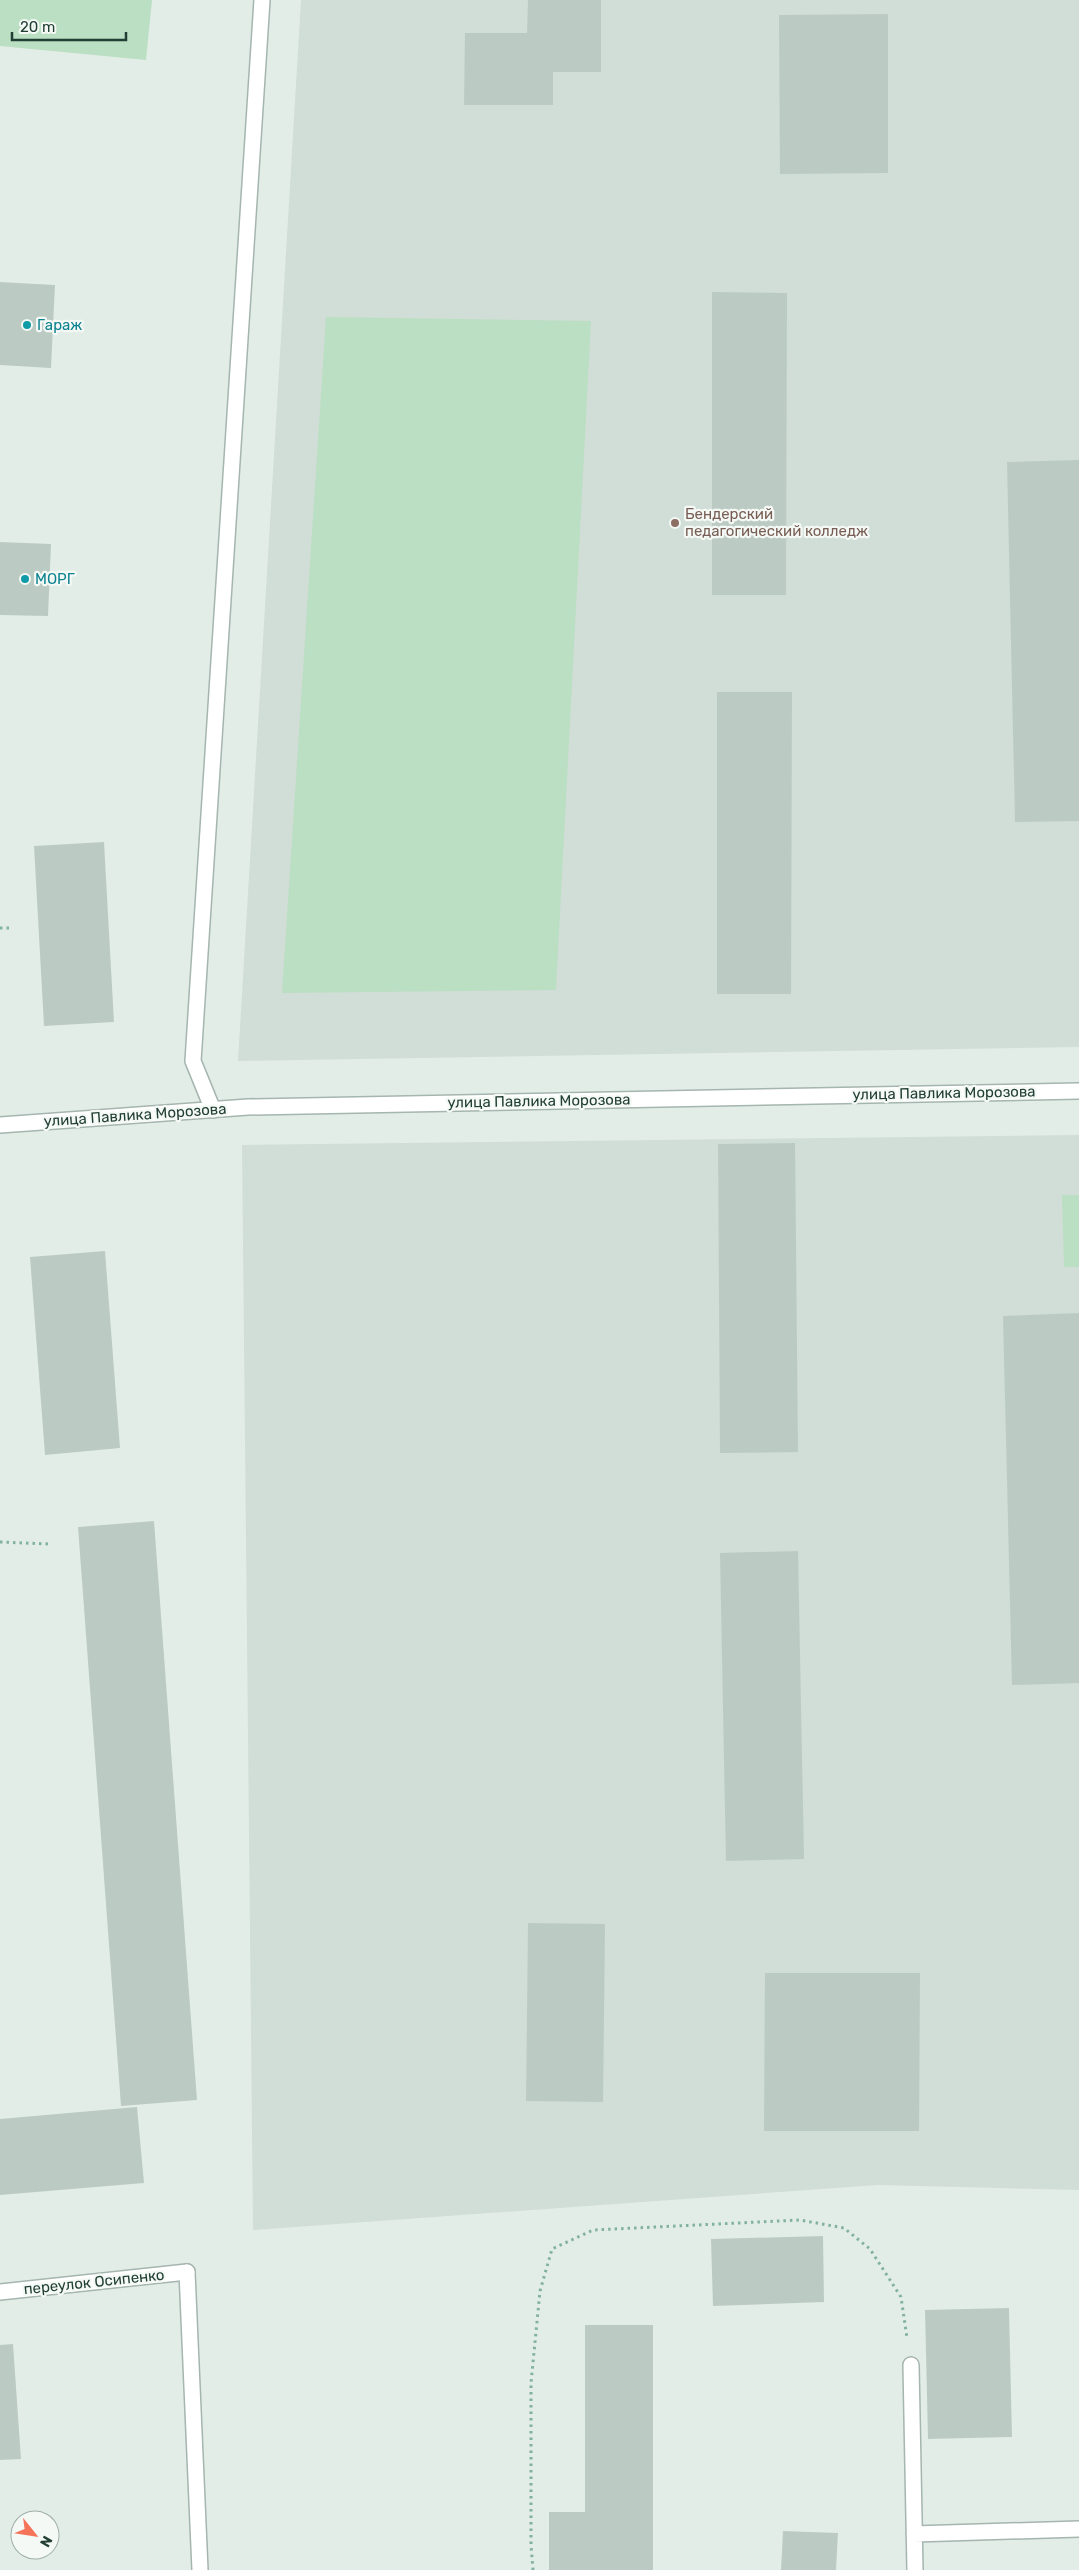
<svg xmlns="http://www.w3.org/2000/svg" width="1079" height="2570" font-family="Rubik,sans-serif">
	<rect width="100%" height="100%" fill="#e3ede8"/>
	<path fill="#d1ddd7" d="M301,0H1079V1047L238,1061Z
		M1079,1135V2190L878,2185L253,2230L242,1145Z"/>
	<path fill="#bbdfc2" d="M0,0H152L146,60L0,46Z
		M326,317L591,321L556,990L282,993Z
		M1062,1195H1079V1267H1064Z"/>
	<path fill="#bbcbc3" d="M528,0H601V72H553V105H464L465,33H527Z
		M888,14V173L780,174L779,15Z
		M0,282L55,285L51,368L0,365Z
		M712,292L787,293L786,595H712Z
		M1079,460V821L1015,822L1007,462Z
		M0,542L51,544L48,616L0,615Z
		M717,692H792L791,994H717Z
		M104,842L114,1022L44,1026L34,846Z
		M795,1143L798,1452L720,1453L718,1144Z
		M105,1251L120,1448L45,1455L30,1257Z
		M1079,1313V1683L1012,1685L1003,1316Z
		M154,1521L197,2100L121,2106L78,1527Z
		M798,1551L804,1859L726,1861L720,1553Z
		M528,1923L605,1924L603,2102L526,2101Z
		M765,1973H920L919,2131H764Z
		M137,2107L144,2183L0,2195V2119Z
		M823,2236L824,2302L713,2306L711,2239Z
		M1009,2308L1012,2437L928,2439L925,2310Z
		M585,2325H653V2570H549V2512H585Z
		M13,2344L21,2459L0,2460V2345Z
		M783,2531L838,2533L836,2570H781Z"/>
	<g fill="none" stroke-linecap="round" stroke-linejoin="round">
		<g stroke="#a5b5af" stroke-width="18">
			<path id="service" d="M213,1110L193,1061L262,0
				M187,2272L200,2570
				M911,2365L915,2570
				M914,2534L1079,2529"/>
		</g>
		<g stroke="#a5b5af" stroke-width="18">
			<path id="minor" d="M0,1125L248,1107L1079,1091
				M0,2292L187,2272"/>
		</g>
		<path stroke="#82b29f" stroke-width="3" stroke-dasharray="2.5 4" stroke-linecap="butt" d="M0,928H10
			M0,1542L49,1544
			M533,2570L531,2545V2383L540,2291L552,2249L593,2230L800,2220L844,2228L870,2249L901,2297L907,2338"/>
		<use href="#service" stroke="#fff" stroke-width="15"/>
		<use href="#minor" stroke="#fff" stroke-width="15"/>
	</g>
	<g fill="#0f9aa8" stroke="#f4f9f6" stroke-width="2">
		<circle cx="27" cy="325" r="5"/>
		<circle cx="25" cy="579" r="5"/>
	</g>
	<circle fill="#8d6e63" stroke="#f4f9f6" stroke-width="2" cx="675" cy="523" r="5"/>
	<g text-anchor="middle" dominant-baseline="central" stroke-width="4.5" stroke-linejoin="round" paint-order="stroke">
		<g font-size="15" fill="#0d838f" stroke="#f4f9f6" text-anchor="start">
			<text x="37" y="325">Гараж</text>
			<text x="35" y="579">МОРГ</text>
		</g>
		<g font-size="15" fill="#785e54" stroke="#f4f9f6" text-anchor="start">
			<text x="685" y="514">Бендерский<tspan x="685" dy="17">педагогический колледж</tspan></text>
		</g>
		<g font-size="15" fill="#223f35" stroke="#f4f9f6">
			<text transform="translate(944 1093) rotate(-1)">улица Павлика Морозова</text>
			<text transform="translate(539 1101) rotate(-1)">улица Павлика Морозова</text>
			<text transform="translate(135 1115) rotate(-4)">улица Павлика Морозова</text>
			<text transform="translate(94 2282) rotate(-6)">переулок Осипенко</text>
		</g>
	</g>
	<g transform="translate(35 2535) rotate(120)"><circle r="24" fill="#f4f9f6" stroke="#a0afa9"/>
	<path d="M0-4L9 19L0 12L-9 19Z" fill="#f57359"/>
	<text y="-8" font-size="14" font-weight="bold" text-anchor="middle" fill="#223f35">N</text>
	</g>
	<path d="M12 32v8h114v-8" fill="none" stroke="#223f35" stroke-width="2.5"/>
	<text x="20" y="32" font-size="15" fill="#223f35" stroke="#f4f9f6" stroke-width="4" paint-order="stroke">20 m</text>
</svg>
